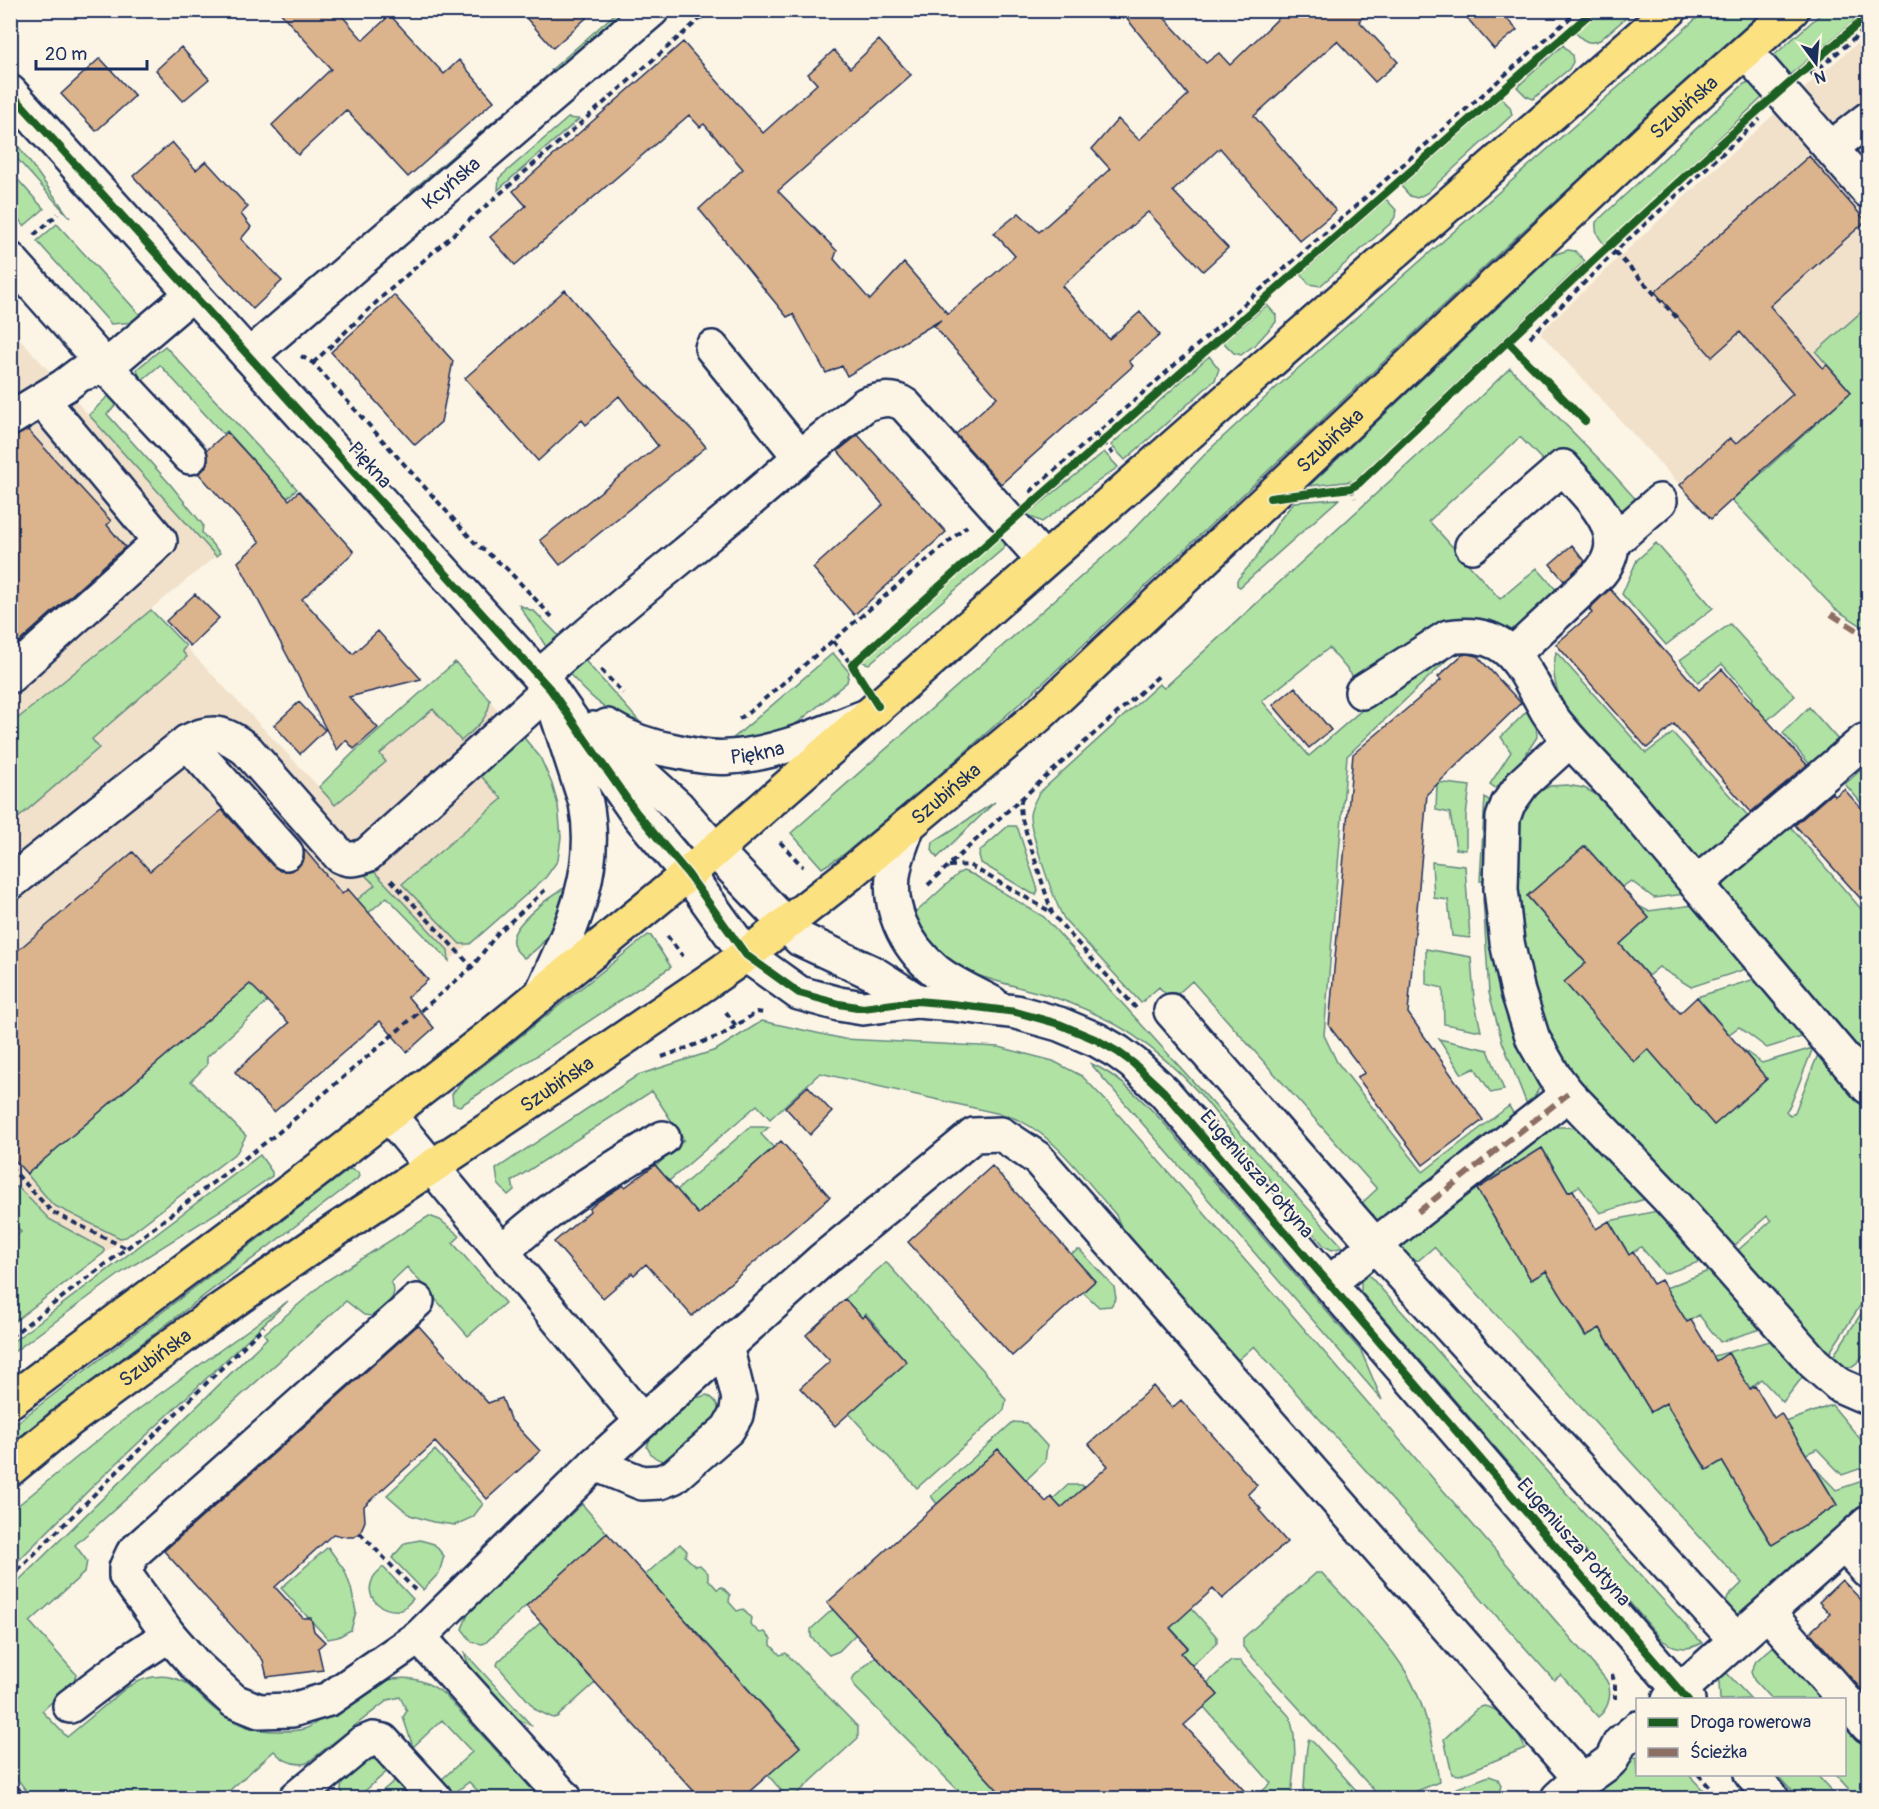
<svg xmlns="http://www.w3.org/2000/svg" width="1879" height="1809" font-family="Pangolin,sans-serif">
	<rect width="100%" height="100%" fill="#fcf5e5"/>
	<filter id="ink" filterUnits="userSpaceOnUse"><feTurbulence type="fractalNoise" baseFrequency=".0167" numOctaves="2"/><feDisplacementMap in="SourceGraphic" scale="12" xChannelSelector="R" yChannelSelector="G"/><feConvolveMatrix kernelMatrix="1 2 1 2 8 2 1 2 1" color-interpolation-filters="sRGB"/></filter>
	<g filter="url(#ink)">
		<path fill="#f2e1ca" d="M1868,34V630L1835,609L1733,500L1711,519L1540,333L1615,261L1773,115Z
			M11,329L216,556L85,663L151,610L319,787L353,753L455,662L540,757L552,784L558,805L561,837L558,860L546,877L449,961L387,897L284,986L207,1057V1065L191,1081L218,1109L237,1152L11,1325Z"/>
		<path fill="#afe2a3" stroke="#658880" stroke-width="1.5" d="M1706,10L1763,11L1512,241L1045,681L937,777L843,855L822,868L791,833L1128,535L1210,449L1278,386Z
			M618,11H635L555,75L551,70Z
			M1600,11H1634L1600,40C1589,45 1583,41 1575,32Z
			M1824,11H1866L1786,78L1770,59Z
			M1563,45L1572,55L1573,62L1569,69L1533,99L1526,96L1517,87Z
			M1749,82L1757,85L1766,94L1605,245C1598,237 1595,232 1596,222L1744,84Z
			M1501,98L1510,107L1512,115L1427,193L1417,198L1410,196L1401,186Z
			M501,115L505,119L415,196L411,191Z
			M568,118L579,119L498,190L499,178Z
			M11,136L70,218L11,152Z
			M11,172L44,209L24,226L11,210Z
			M1386,199L1396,210L1395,217L1391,223L1320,286L1309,284L1301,274Z
			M57,224L142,317L135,322L111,324L37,241Z
			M1568,250L1575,251L1585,261L1354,481L1309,486L1553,255Z
			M1267,305L1276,315V322L1256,344L1241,355L1234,353L1223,342Z
			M1868,306V630L1835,609L1732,500L1851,392L1816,352Z
			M165,346L297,489L287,498L227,431L223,434L160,365L141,381L137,369Z
			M1209,356L1219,369L1215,380L1125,460L1111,445Z
			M1510,368L1604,464L1641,505C1634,509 1626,513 1618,511C1603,509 1576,470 1565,458L1551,469L1520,437L1429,521L1500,599L1537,568L1559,593L1511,636L1487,626L1447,624L1357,681L1329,648L1262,701L1309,756C1347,724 1412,659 1458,649L1347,756L1324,1035L1337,1062L1423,1172L1509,1106L1516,1118L1386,1221L1377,1223C1367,1220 1363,1212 1363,1202L1377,1189L1192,981L1171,1000L1159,987L1141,1003L1065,920C1056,907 1029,829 1030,815C1031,807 1035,800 1039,793L1159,684L1164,688L1451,425Z
			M111,393L125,397L107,414L170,484L203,525L202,533L220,553L216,556L89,415Z
			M1104,452L1118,467L1042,522L1026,515Z
			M1339,499L1240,587L1237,585V580L1256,558L1278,522L1294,502Z
			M1003,534L1006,541L1004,548L869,664L862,662Z
			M1656,543L1713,608L1666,645L1622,594L1637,560Z
			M519,605L535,612L564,641L553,651L545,645Z
			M151,610L186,646L182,651L187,657L92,739L99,748L11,824V724Z
			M1730,624L1795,696L1762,725L1746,705L1753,698L1722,664L1698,682L1680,660Z
			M1556,652L1646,753L1673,733L1752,820L1701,863L1562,702C1554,684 1552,672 1556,652Z
			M833,653L849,672L847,682L790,729L771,736L730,741Z
			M580,655L639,721C599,709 592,698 565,669Z
			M455,662L490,700C489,719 474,729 461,741L433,709L380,754L386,762L335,805L319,787L353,753Z
			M1809,707L1847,750L1818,774L1783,733Z
			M1528,710L1536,722L1537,737L1501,792L1490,784L1511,752L1501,737Z
			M520,733L540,757L552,784L558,805L561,837L558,860L546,877L470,944H460L402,884L502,799L480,775L494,752Z
			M1863,768L1868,774V811L1845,784Z
			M1437,782L1470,786L1466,816V850L1456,849L1450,813L1436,810Z
			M1567,785L1584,788L1601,797L1685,894L1654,898L1631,881L1622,887L1585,846L1527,896L1586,963L1565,982L1634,1061L1648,1049L1714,1125L1767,1079L1742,1049L1762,1063L1813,1048L1790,1106L1786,1111L1790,1116L1795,1112L1819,1052L1868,1107V1294L1828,1355L1736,1252L1771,1221L1767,1216L1732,1247L1558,1063L1515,954L1518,816L1536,793L1550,786Z
			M1485,797L1497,807L1493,882L1480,881Z
			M995,802L937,858L932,850L933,842Z
			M1789,825L1868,917V1058L1719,886Z
			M1008,826H1016L1018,829L1038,890L1036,895L1031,893L981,863L979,855L980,851Z
			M1432,862L1465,866L1470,938L1452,936L1448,900L1434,898Z
			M369,866L448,950L449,961L387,897L284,986L207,1057V1065L191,1081L246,1136L237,1152L126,1237L120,1238L53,1205L27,1174L348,900L352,904L375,885L362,872Z
			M963,871L974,875L1044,917L1343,1247L1332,1250L1324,1246L1200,1094C1157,1047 1114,1017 1053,997C1026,988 960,975 941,958C929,947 921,929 912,916L959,873Z
			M568,886C562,916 550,943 524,958C518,952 511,947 513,938C515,922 554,893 568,886Z
			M1495,897L1542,1084L1528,1107L1502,1041L1489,993L1483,898Z
			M1637,905L1648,911L1694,905L1749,968L1691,987L1659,967L1648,976L1620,944L1649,918Z
			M648,935L651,936L671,967L474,1097L460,1106L453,1104L452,1094L459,1085Z
			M1426,949L1471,957L1474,999L1481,1031L1444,1024L1443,988L1426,984Z
			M1758,978L1808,1035L1767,1048L1739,1027L1729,1034L1697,997Z
			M762,1021L844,1039L999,1047L1053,1061L1082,1076L1111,1106L1250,1266L1604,1677C1614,1689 1610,1708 1598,1717L1561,1675L1554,1680L1254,1346L1239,1359L1232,1361L1123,1232L1116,1215L1110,1208C1080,1174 1050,1128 1005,1115L820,1073L770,1119L757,1105L669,1181L656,1166L684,1140L652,1091L512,1181L514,1190L508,1195L498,1184L496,1169L638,1075L716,1050Z
			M1439,1039L1488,1050L1504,1090L1491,1093L1475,1068L1462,1074Z
			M1090,1063C1118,1075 1143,1100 1163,1122L1361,1351L1382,1400Z
			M750,1127H769L761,1134L774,1148L698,1214L677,1190Z
			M1555,1127C1564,1127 1576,1126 1584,1131C1605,1145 1629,1179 1645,1199L1600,1213L1579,1186L1564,1195V1185L1542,1148L1476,1188L1531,1280L1547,1271L1585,1336L1600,1328L1651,1412L1666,1403L1706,1470L1722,1461L1738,1488L1754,1505L1750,1509L1771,1544L1837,1505L1815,1468L1836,1490L1868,1479V1499L1863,1511L1737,1619L1725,1606L1728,1597L1742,1583L1434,1247L1419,1260L1410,1261L1399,1248V1245L1419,1224L1424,1230L1441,1216V1208L1545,1131Z
			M260,1155L272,1172V1176L245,1195L124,1271L11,1354V1343Z
			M350,1169L358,1172L359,1176L357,1179L11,1443V1427Z
			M17,1186L49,1219L104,1249V1253L11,1324V1241L21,1232L11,1220V1191Z
			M1657,1211L1702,1261L1664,1274L1641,1247L1626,1257V1249L1609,1221Z
			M429,1216L440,1220L460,1236L453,1243L505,1303L468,1336L407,1267L391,1282C401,1297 384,1307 372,1316L364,1315L346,1301L75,1545L87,1561L85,1572L30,1622L76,1674L74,1682L42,1711L67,1737L126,1688C143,1677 163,1672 182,1681C195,1688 205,1703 217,1711C238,1726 256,1732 281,1731C288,1731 297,1731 304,1729C315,1726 322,1717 330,1711C368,1685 405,1661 445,1695L540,1798H485L469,1782L453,1794L441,1780L472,1752L442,1720L413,1747L403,1717L407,1711L400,1697L388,1700L307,1763C294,1766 283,1761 274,1751L221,1798H32L11,1771V1588L267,1338L264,1334L326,1281Z
			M1078,1250H1080L1114,1287L1116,1298L1111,1306L1099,1307L1083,1292L1095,1281L1071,1254Z
			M886,1262L992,1380L1006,1400L1004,1410L917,1488L821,1383L880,1330L866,1314L862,1318L845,1299Z
			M1711,1270L1764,1328L1720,1342L1699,1315L1684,1324L1666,1288Z
			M1366,1272L1702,1643C1688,1651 1675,1649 1662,1640L1361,1292V1281Z
			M288,1301L95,1484L11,1568V1511L114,1427Z
			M1868,1303C1868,1330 1875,1359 1844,1370L1832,1358Z
			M1695,1337L1714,1356L1774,1340L1805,1374L1783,1402L1761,1379L1747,1391L1746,1382L1729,1354L1711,1363Z
			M707,1395C720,1402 719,1408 718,1422L669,1461C657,1461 652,1457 647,1447L650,1438L696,1398Z
			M1832,1405L1867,1447L1868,1466L1842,1475L1817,1449L1806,1454L1786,1422Z
			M1013,1422L1026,1423L1047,1446L1045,1462L1026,1480L998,1449L937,1504L931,1496Z
			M435,1450L483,1504L473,1517L455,1525L433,1522L410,1515L387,1495Z
			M1068,1485H1082L1217,1637V1643L1192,1665L1181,1653L1188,1647L1053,1499Z
			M582,1504L607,1533L485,1643L482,1644L472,1642L462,1629L471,1607Z
			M420,1540L434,1544L444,1556L439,1573L423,1590L392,1558L405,1543Z
			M680,1544L687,1551L685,1556L695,1566L700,1565L708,1573V1579L717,1589L722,1587L730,1595L729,1602L737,1611L743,1609L751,1618L750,1624L760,1633L765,1632L771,1639V1645L780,1655L786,1653L858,1727V1738L797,1794L785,1795L768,1775L800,1746L645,1575Z
			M328,1547L345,1571L351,1588L356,1612L351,1630L338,1637L328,1639L281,1588Z
			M383,1567L413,1599L402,1610C383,1612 363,1600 373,1578C375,1574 380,1570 383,1567Z
			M1316,1573H1322C1350,1605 1384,1636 1406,1672C1426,1705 1434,1745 1439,1782L1400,1798H1381L1243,1647V1638Z
			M833,1609L856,1634L839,1651L829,1655L811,1637V1629Z
			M541,1622L595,1683L557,1717L553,1718L536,1710L497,1665L498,1662Z
			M1774,1646L1822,1699H1771L1754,1680L1751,1672L1756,1661Z
			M464,1652L531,1725C513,1721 481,1685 472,1670C468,1664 466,1658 464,1652Z
			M876,1656L1005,1798H966L856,1688L852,1681L854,1676Z
			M1231,1661H1240L1290,1717L1294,1734L1295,1757L1291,1798H1255L1271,1783L1204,1707L1218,1695L1207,1683Z
			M1724,1670L1751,1699L1720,1700L1719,1683Z
			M1484,1706C1502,1708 1518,1732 1525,1748L1460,1775L1452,1774L1444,1739L1478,1708Z
			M1845,1724L1868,1750V1798H1857L1836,1775L1844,1774Z
			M1309,1739L1314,1743L1363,1798H1303C1305,1787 1305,1744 1309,1739Z
			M1637,1757L1638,1774L1689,1775L1703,1790L1707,1798H1586L1626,1761Z
			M368,1759L381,1760L392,1767L357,1798H343L341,1789L343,1776Z
			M1778,1775H1817L1838,1798H1799Z
			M400,1776L419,1798H374Z
			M1489,1776L1498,1779L1501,1785L1500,1790L1492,1798H1431Z"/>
		<path fill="#dbb38c" stroke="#1b2f5e" stroke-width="1.5" d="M278,10H337L363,40L390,15L444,74L459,60L494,101L408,177L346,110L298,155L272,125L331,69Z
			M519,10H595L553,48Z
			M1120,10H1157L1206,63L1219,53L1230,65L1287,10H1371L1359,21L1398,62L1375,82L1337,41L1254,116L1336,211L1300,241L1220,148L1173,191L1228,248L1203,271L1148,212L1062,286L1109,339L1140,312L1160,335L1129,361L1133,366L1001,484L956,434L997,397L934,326L941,320L847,376L842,366L826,373L793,314L787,317L699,209L743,169L704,124L700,127L689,115L515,265L490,237L526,206L513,191L683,42L763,133L817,84L808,74L834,50L850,68L879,40L911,75L778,191L837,251L834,259L870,300L904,263L948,314L1015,256L994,233L1019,213L1039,232L1110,169L1092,149L1118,119L1139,140L1188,95Z
			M1460,10H1499L1517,30L1494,49Z
			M181,47L209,79L183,101L156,70Z
			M100,58L135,96L96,131L61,94Z
			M172,142L196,170L206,161L248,207L241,214L251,227L241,239L282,281L253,309L133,176Z
			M1809,156L1866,221L1770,306L1823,368L1827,365L1851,392L1761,471L1762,472L1711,519L1680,485L1730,438L1736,444L1793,394L1740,332L1712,357L1655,292Z
			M565,290L640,378L693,431L706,447L560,565L540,540L658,446L619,396L586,425L582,420L538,461L465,378Z
			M394,295L453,361L441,422L415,445L331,352Z
			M28,430L111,521L107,525L125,547L10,650V438Z
			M227,432L289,500L299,491L354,552L302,599L353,654L378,631L421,679L349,697L378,728L354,749L346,740L337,750L238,562L260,542L198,473L203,470L208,463L207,450Z
			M858,435L946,532L854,615L813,568L883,505L838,451Z
			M1572,545L1585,561L1564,581L1550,564Z
			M1610,589L1699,690L1722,669L1807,765L1751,812L1674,724L1647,748L1556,644L1592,613L1589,609Z
			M195,594L219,618L190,646L166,621Z
			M1467,654L1477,656L1521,703L1427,794L1408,1013L1483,1120L1423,1165L1357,1077L1365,1073L1329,1026L1353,754L1441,680L1438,677L1462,655Z
			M1295,687L1331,730L1309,748L1273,705Z
			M299,702L325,730L300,754L274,725Z
			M1844,789L1869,817V908L1795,825L1832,793L1835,796Z
			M222,810L272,865L280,871H289L298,867L304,859V849L342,894L348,889L428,980L408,997L434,1028L407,1052L380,1021L274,1112L235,1072L289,1023L250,984L27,1174L10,1155V957L133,852L150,871Z
			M1585,846L1649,918L1620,944L1680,1013L1697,997L1767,1079L1714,1125L1648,1049L1634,1062L1564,982L1586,963L1527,896Z
			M808,1086L832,1112L810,1135L785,1107Z
			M781,1141L830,1197L692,1316L646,1264L634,1275L632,1273L603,1298L554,1242L590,1211L589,1209L600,1200L623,1185L625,1187L655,1165L698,1214Z
			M1542,1148L1568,1192L1573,1190L1596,1229L1609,1221L1629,1255L1633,1252L1653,1284L1661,1280L1687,1322L1691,1320L1716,1361L1728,1353L1750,1389L1755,1386L1774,1418L1781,1413L1837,1505L1772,1545L1722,1461L1707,1470L1666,1403L1651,1412L1600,1328L1586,1336L1546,1271L1531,1280L1477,1189Z
			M992,1166L1095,1281L1012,1356L908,1242Z
			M845,1299L862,1318L865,1315L907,1362L835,1426L800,1388L830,1361L806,1335Z
			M418,1325L488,1403L502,1398L510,1419L540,1451L487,1499L435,1442L364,1506L365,1521L360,1533L354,1537H347L333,1534L275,1587L303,1618H311L314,1631L325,1642L318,1648L323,1670L267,1677L263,1660L164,1551Z
			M1153,1386L1172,1408L1181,1400L1257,1485L1248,1494L1261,1509L1259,1510L1287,1542L1222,1599L1213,1589L1170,1628L1188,1648L1181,1653L1218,1695L1184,1725L1251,1798H1005L827,1603L998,1449L1046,1502L1051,1497L1061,1508L1108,1466L1089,1444Z
			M607,1533L800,1747L742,1798H700L526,1606Z
			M1842,1580L1869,1608V1698L1810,1632L1830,1614L1819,1602Z"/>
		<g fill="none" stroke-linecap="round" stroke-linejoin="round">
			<g stroke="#1b2f5e" stroke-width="38">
				<g id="minor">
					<path d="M1746,52L1868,191"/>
					<path d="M10,92L550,689L636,812L688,874L746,955L799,993L839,1004L863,1008L917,1001L952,1004L1016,1012L1059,1024L1097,1040L1118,1052L1133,1063L1164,1092L1688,1700"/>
					<path d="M1831,148L1868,119"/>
					<path d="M10,259L106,367L190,457"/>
					<path d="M712,348L800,457L866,404C880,400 892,396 905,405L1044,560"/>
					<path id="s1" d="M249,356L652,10"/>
					<path d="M10,419L64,386L80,374L106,367L192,294"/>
					<path d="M1612,543L1660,501"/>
					<path d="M1472,546L1563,467C1589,498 1633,532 1600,573L1513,654"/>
					<path d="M10,676L160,541L42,400"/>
					<path d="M539,677C623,601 715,533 800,457"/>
					<path d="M1362,692L1448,637C1507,628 1520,662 1545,707C1551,719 1561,729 1570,740"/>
					<path id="s2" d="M607,726C629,740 650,747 675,751C693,755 712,759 730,757C777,754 823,733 867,716"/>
					<path d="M593,729L678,807L714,849L800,939L873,973L917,1001"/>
					<path d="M187,742L286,853"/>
					<path d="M908,825C904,838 898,851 895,865C885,905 905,946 936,971C952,984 974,993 992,1003"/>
					<path d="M10,883L187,742C212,729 225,732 247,750L340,856C350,861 357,859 367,855L550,689"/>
					<path d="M1696,884L1864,741"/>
					<path d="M541,995C569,933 600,874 586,803L557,714"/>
					<path d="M1171,1011L1375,1245L1736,1640"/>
					<path d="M389,1115L642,1421"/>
					<path d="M502,1252C551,1205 604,1174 663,1138"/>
					<path d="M1330,1283L1375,1245L1568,1094"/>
					<path d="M1862,1395L1839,1385L1814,1363L1668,1198L1568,1094L1554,1076L1533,1039L1518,992L1507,942L1501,889L1503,818L1508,804L1523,783L1570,740L1625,799L1868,1087"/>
					<path d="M595,1464L642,1483L660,1482L673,1477L728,1429L736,1415L739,1399L726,1346"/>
					<path d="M1844,1545L1868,1571"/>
					<path d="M1768,1613L1868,1726"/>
					<path d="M169,1635L126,1576V1568L133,1553L417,1301"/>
					<path d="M419,1637L595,1464L822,1260L974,1135L1001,1134L1037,1158L1580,1778"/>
					<path d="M1669,1700L1868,1523"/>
					<path d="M70,1706L129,1661L169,1635L197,1667L234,1701L259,1711L292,1710L329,1699L419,1637L565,1798"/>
					<path d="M1751,1774L1772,1798"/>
					<path d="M296,1798L361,1744L373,1739L383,1741L435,1798"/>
					<path d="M1558,1798L1580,1778L1590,1776L1608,1763L1612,1759L1620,1743L1638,1728"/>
				</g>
			</g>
			<g stroke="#1b2f5e" stroke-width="38">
				<g id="major">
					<path d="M10,1401L314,1173L495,1032L688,874L1670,10"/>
					<path id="s3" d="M10,1469L68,1421L210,1317L336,1230L524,1106L704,984L746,955L851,873L1038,716L1672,117L1792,10"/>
				</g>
			</g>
			<path stroke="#1b2f5e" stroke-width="4" stroke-dasharray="6 4.5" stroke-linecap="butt" d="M1811,75L1868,27
				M34,235L58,214
				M1615,252L1679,320
				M1530,337L1619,248L1760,119
				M301,356L313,363L475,543L506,568L553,618
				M313,363L384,295L710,10
				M1096,434L1113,454
				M1351,488L1355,498
				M1030,492L1579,10
				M833,641L852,665
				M601,670L623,693
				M739,719L748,713L967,526
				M1022,798L1020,806L1021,816L1052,913L1066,930L1136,1008
				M780,842L803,867
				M949,866L969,865L1051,912
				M391,880L472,967
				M928,885L994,823L1161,674
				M667,936L683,956
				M726,1012L736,1026
				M662,1057L722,1035L757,1012L764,1013
				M10,1167L52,1212L126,1248
				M10,1337L278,1133L472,967L497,934L545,890
				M360,1533L415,1590
				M10,1578L264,1326
				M1612,1674L1615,1685V1699
				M1698,1774L1719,1798
				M10,1778L26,1798"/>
			<use href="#minor" stroke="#fcf5e5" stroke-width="33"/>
			<use href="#major" stroke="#fbe180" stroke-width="33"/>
			<path stroke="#8d6e63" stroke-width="6" stroke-dasharray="12 6" stroke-linecap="butt" d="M1831,614L1868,637
				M1418,1212L1568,1094"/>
			<g stroke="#fcf5e5" stroke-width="11">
				<path id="cycleway" d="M10,92L550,689L636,812L688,874L746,955L799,993L839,1004L863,1008L917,1001L952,1004L1016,1012L1059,1024L1097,1040L1118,1052L1133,1063L1164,1092L1688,1700
					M1508,342L1585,421
					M1270,498L1351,488L1359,483C1526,324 1691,164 1868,16
					M878,706L852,665L1011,522L1594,10"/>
			</g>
			<use href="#cycleway" stroke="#1b5e20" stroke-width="8"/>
		</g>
	</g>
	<g text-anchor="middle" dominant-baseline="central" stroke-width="4.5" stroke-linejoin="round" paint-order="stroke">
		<g font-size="20" fill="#1b2f5e" stroke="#fcf5e5">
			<text stroke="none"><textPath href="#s3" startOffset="2163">Szubińska</textPath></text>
			<text stroke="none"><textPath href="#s1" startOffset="266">Kcyńska</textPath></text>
			<text stroke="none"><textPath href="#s3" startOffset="1677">Szubińska</textPath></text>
			<text transform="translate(370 465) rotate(48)">Piękna</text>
			<text stroke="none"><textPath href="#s2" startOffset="156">Piękna</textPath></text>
			<text stroke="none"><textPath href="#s3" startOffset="1155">Szubińska</textPath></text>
			<text stroke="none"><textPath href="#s3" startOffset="669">Szubińska</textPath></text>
			<text transform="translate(1257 1174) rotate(49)">Eugeniusza Połtyna</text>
			<text stroke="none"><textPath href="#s3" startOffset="183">Szubińska</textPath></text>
			<text transform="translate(1574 1542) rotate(49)">Eugeniusza Połtyna</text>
		</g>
	</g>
	<rect width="1879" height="1809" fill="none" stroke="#fcf5e5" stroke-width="36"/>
	<rect x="18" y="18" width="1843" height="1773" fill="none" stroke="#1b2f5e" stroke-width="2" filter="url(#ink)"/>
	<rect x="1636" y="1698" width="210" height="78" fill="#fcf5e5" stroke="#a2a6af" stroke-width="1.5"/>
	<rect x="1648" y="1718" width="30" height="9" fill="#1b5e20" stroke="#a2a6af" stroke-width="1.5"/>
	<text x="1690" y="1728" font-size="18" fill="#1b2f5e">Droga rowerowa</text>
	<rect x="1648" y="1748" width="30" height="9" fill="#8d6e63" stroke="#a2a6af" stroke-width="1.5"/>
	<text x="1690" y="1758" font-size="18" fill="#1b2f5e">Ścieżka</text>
	<g transform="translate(1816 63) rotate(164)" stroke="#fcf5e5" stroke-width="4.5" paint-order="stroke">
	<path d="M0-4.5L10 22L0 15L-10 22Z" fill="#1b2f5e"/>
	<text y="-9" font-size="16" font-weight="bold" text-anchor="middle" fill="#1b2f5e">N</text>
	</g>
	<path d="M36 60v9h111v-9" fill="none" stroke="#1b2f5e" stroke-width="3"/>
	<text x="45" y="60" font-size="18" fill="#1b2f5e" stroke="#fcf5e5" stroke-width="4.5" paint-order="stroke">20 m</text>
</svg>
